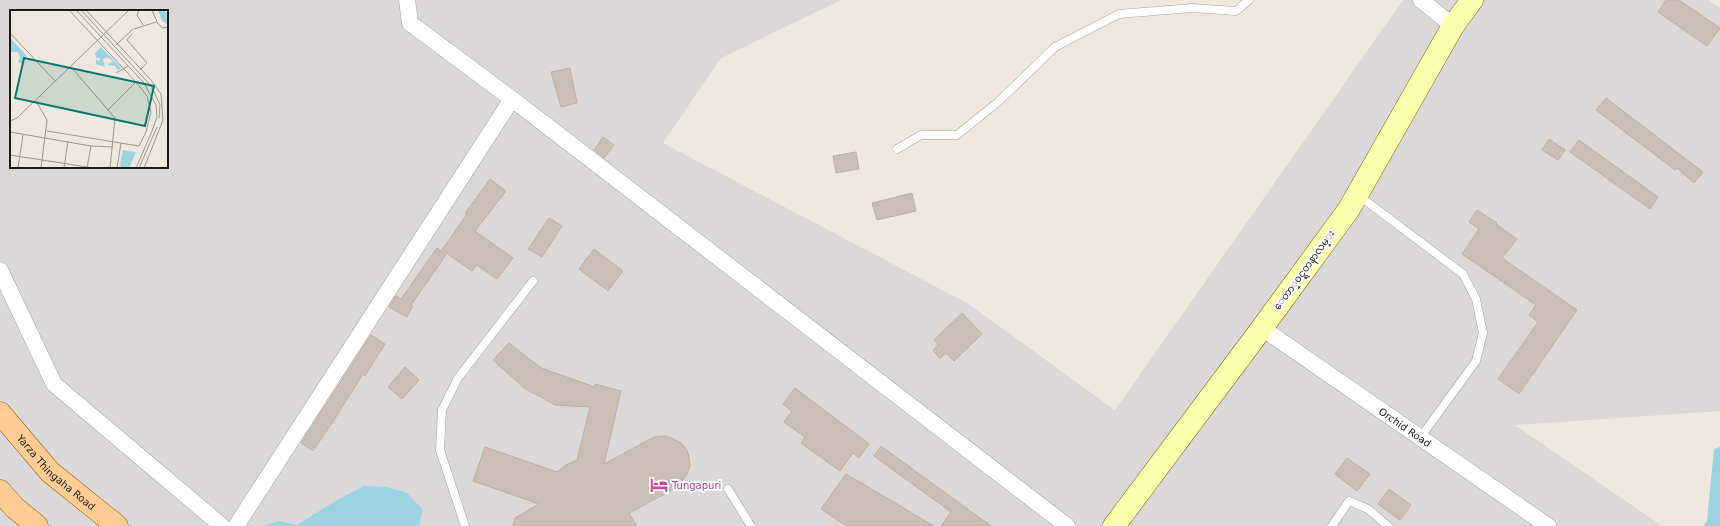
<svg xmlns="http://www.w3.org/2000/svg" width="1720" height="526" font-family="'DejaVu Sans','Noto Sans Myanmar',sans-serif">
	<rect width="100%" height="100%" fill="#eee9e0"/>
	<path fill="#dad8d8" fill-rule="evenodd" d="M0,0H841L721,58L663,143L967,303L1115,410L1403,0H1708L1720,8V411L1515,425L1662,526H0ZM11,11H167V167H11Z"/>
	<path fill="#9cd3e0" d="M1720,447V526H1704L1707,520L1714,449Z
		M364,486L387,487L407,493L423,510L419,526H264L278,521L297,525L337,500Z"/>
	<path fill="#cabeb6" stroke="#c1aea1" d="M1666,0H1679L1720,28L1707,46L1658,12Z
		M570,68L577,103L561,107L551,72Z
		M1606,98L1703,172L1694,183L1677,168L1675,170L1596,110Z
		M603,137L614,145L604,158L594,150Z
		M1549,139L1565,150L1558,160L1542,150Z
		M1579,140L1658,197L1650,209L1570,152Z
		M856,152L859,169L836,173L833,156Z
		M490,179L506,191L475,231L513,258L497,279L477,265L472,271L442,250L467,214L465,213Z
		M912,193L916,211L877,220L872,203Z
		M1477,210L1497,223L1496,224L1517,239L1502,258L1577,310L1519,394L1498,379L1538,322L1529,315L1536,305L1462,254L1479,229L1469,222Z
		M549,218L562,226L542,257L528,249Z
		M437,248L446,255L411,305L413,306L407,317L389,307L396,296L401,299Z
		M594,249L623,271L608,291L579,269Z
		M962,313L982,334L954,361L946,353L940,359L933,350L938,345L934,340Z
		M371,335L385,344L365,376L363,374L334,420L313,451L301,443Z
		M509,343L541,368L595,387V384L621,391L604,464L654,437L666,436L674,439L681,443L687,450L689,457L690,466L687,474L678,487L629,513L637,526H513L515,518L539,504L473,481L485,447L557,472L566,465L577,460L590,407L555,405L524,388L493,360Z
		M405,367L419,380L402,399L388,387Z
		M795,388L869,444L859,458L853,453L840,471L801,443L805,437L784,422L792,411L783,404Z
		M881,446L991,526H941L951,512L874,456Z
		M1347,458L1370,474L1357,491L1335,474Z
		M846,474L887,498L934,526H847L821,509Z
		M1389,489L1411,505L1400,520L1378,504Z"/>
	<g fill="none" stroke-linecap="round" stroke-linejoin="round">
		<g stroke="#a2a2a2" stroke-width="9">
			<path id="lane" d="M897,149L921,135H957L998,102L1055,47L1119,14L1192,8L1236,11L1249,0
				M1358,195L1463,274L1476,299L1483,333L1476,361L1420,438
				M728,489L751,526
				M465,526L440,450L442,410L458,378L533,281
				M1332,526L1349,501L1368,509L1388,526"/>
		</g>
		<g stroke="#a2a2a2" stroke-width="17">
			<g id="street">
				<path d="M407,0L410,23L512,99L1067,526"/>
				<path d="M1421,0L1453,26"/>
				<path d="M0,270L54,384L222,526"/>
				<path id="s1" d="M1262,328L1548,526"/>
				<path d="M236,526L512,99"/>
			</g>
		</g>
		<g stroke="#6d7500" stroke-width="23">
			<path id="secondary" d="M1114,526L1262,328L1349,209L1453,26L1472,0"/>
		</g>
		<g stroke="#935c00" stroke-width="23">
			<g id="primary">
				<path id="s2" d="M0,413L50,472L117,526"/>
				<path d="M0,491L15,508L37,526"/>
			</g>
		</g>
		<use href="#lane" stroke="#fff" stroke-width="8"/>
		<use href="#street" stroke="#fff" stroke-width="16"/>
		<use href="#secondary" stroke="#fdfeae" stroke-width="22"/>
		<use href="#primary" stroke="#ffcc94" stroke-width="22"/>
	</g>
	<defs>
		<g id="hotel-bare" transform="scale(1.38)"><path d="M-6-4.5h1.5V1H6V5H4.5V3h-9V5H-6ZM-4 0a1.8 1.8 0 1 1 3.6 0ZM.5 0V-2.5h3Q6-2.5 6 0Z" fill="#d1479c" stroke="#fff" stroke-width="2.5" paint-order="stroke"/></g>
	</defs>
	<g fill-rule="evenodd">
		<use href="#hotel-bare" x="659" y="485"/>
	</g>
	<g text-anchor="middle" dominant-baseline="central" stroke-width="4" stroke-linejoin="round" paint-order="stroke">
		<g font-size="10" fill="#1b1b1b" stroke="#fff">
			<text transform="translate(1304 270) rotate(-54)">ေတာ္၀င္ရတနာလမ္း</text>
			<text stroke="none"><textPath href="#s1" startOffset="174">Orchid Road</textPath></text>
			<text stroke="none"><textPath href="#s2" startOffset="82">Yarza Thingaha Road</textPath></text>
		</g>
		<g font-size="10" fill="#b23c85" stroke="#fff" text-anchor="start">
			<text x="672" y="485">Tungapuri</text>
		</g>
	</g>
	<g transform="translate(10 10)">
		<rect width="158" height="158" fill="#eee9e0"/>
		<path d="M148,0H154L157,4V14L152,11ZM0,28L17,46L13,54L8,52L10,48L8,42H0ZM91,37L112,59L107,60L105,56L97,55L103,51L97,47L93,49L95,57L86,54V49L89,51L90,48H86L85,43ZM113,140L126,142L119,158H111L110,154Z" fill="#9cd3e0"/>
		<path fill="none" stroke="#9a9791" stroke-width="1" d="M59,0L126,72L98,100M66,0L134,73L146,95L147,107L142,121L126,158M71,0L142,77L150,95L149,108M76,0L141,70L151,84L153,110L134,158M129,0L127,5L133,15M142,0L148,14L153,18L158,17M124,19L146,12M0,23L45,71M122,24L117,30L137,53L130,60M106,35L123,19M61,57L105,108L100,158M106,63L118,56M26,91L37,110L31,158M0,111L7,108L119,0M37,121L129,136L136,122L141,102L137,86L126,72M0,122L81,136L103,137M0,145L77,157M8,158L13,125M54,158L58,131M77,158L81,136M107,158L111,133M129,158L147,117"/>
		<path fill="#0f766e" fill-opacity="0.15" stroke="#0f766e" stroke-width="2" d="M14,48L144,76L135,116L5,88Z"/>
		<rect width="158" height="158" fill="none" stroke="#1b1b1b" stroke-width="2"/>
	</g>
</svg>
